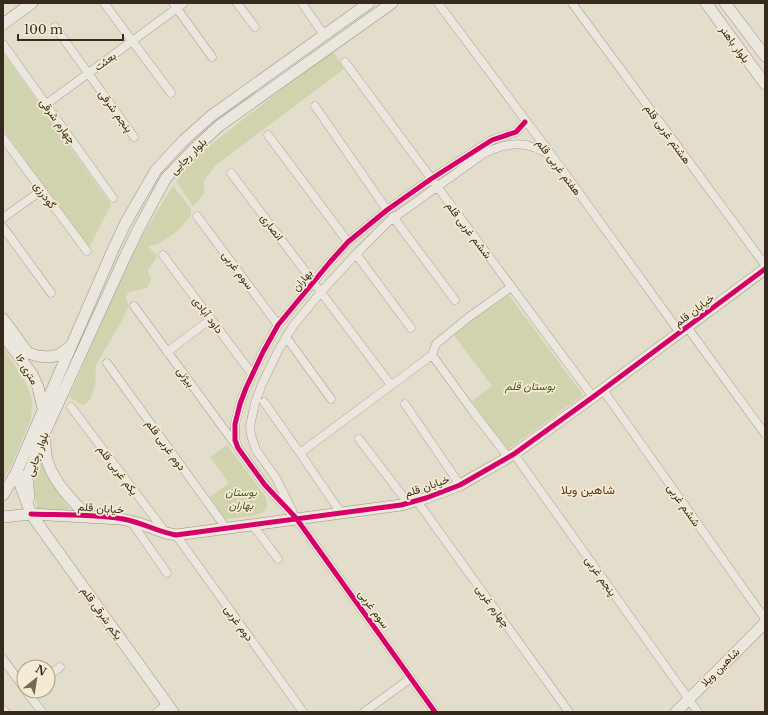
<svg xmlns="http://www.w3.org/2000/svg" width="768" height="715" font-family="'Libre Baskerville',Vazirmatn,serif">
	<rect width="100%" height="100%" fill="#e3ddcc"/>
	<path fill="#d1d3af" d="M332,50L344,69L216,165L204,180V194L193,206L176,181L195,157Z
		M3,53L111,205L89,248L3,129Z
		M173,186L191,209V215L180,229L159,244L148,246L157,256L148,271L151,279L147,288L128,292L126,298L129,305L120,324L96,365L95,385L90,400L83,405L69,397L116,289L144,232Z
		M508,294L583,395L507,450L472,401L492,386L453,334Z
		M3,347L26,383L32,399L31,419L12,464L3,481Z
		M227,445L266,497L267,507L262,513L252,516L225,519L210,497L229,483L210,457Z
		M42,457L47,477L72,512L37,510L34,482Z"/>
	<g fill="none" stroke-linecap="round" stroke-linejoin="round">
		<g stroke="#a8a295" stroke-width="9">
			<path id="street" d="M104,3L171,93
				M173,3L212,57
				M237,3L255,27
				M302,3L324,35
				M438,3L553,157L680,333
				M572,3L765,265
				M55,27L134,137
				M3,44L113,198
				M345,62L593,397
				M45,105L184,3
				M315,106L387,210
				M268,135L348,242
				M3,138L87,251
				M231,173L391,385
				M197,216L278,325
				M393,217L455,300
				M3,218L42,190
				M3,227L51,293
				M356,254L411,328
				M163,255L252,374
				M134,306L235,444
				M687,327L765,434
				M286,337L331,399
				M167,352L211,319
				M432,355L472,410L508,457
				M107,363L226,528
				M603,390L765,619
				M264,402L300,453L341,513
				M405,404L460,485
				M71,407L166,533
				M359,439L408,503
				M300,453L432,355L436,344L469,317L511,287
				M514,454L698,712
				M417,501L569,712
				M292,510L276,478L256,450L251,435L250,426L255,403L262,384L278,351L293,326L321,292L356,254L388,222L483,154C509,141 528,140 553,157
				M130,520L167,573
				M252,524L278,559
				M176,535L303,712
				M3,659L24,688
				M48,676L60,667
				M26,691L42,712
				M3,709L5,712
				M157,712L167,704
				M364,712L411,678
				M435,712L296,518L265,485L238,448L235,440V424L240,404L246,388L263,352L278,325L330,262L348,242L387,210L431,179L492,140L516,132L525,122"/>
		</g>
		<g stroke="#989185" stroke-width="12">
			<path id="secondary" d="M706,3L765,84
				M725,3L765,56
				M3,24L32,3
				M3,319L28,353L38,356L49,357L59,355L71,346
				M3,335L32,374L38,387L43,408
				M45,436C45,442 45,449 46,455C50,479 71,499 87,516
				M3,495L16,473L19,474
				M29,498L27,477L45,432L125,257L140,226L166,178L193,150L219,126L392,3
				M3,517L31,514L121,519L138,523L166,533L176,535L401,505L426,498L460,485L514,454L593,397L765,269
				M173,712L31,514L16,473L112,252L126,222L156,170L184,140L211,116L369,3
				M676,712L765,623"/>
		</g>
		<use href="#street" stroke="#ebe7de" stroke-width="8"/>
		<use href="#secondary" stroke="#ebe7de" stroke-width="11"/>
		<g stroke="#f4ebd2" stroke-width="8">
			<path id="cycleway" d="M31,514C61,515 94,514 123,519C141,522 158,532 176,535L401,505L426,498L460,485L514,454L593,397L765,269
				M435,712L296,518L265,485L238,448L235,440V424L240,404L246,388L263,352L278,325L330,262L348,242L387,210L431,179L492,140L516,132L525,122"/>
		</g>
		<use href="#cycleway" stroke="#d6006c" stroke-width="5"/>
	</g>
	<g text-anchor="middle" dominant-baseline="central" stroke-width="3.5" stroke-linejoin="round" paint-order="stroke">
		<g font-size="11" fill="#362a1e" stroke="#f4ebd2">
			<text transform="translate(735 44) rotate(54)">بلوار باهنر</text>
			<text transform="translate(105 61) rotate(-36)">بعثت</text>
			<text transform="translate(116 111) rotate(54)">پنجم شرقی</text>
			<text transform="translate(58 121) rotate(54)">چهارم شرقی</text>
			<text transform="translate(668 134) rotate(54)">هشتم غربی قلم</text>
			<text transform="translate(188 156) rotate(-45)">بلوار رجایی</text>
			<text transform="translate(559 167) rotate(53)">هفتم غربی قلم</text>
			<text transform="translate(45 195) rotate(54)">گودرزی</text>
			<text transform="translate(272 227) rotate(53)">انصاری</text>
			<text transform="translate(469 230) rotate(53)">ششم غربی قلم</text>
			<text transform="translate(238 270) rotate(53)">سوم غربی</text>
			<text transform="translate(302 280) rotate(-50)">بهاران</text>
			<text transform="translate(694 310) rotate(-37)">خیابان قلم</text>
			<text transform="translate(208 315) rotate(53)">داود آبادی</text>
			<text transform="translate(27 369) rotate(59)">۱۶ متری</text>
			<text transform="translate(186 377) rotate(54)">بیژنی</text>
			<text transform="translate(166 445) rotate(54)">دوم غربی قلم</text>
			<text transform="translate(37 454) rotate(-70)">بلوار رجایی</text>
			<text transform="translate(118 470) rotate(53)">یکم غربی قلم</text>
			<text transform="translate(427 486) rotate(-19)">خیابان قلم</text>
			<text transform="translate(684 505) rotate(55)">ششم غربی</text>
			<text transform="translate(101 508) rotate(4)">خیابان قلم</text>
			<text transform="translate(601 576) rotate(55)">پنجم غربی</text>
			<text transform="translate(493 606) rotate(54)">چهارم غربی</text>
			<text transform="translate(374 609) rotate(54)">سوم غربی</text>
			<text transform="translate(102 613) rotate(54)">یکم شرقی قلم</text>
			<text transform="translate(239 623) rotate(54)">دوم غربی</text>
			<text transform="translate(720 667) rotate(-45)">شاهین ویلا</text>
		</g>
		<g font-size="11" font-style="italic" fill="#465225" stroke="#f4ebd2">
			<text x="530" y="386">بوستان قلم</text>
			<text x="241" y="492">بوستان<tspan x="241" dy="13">بهاران</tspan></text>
		</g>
		<g font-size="12" fill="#612e1f" stroke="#f4ebd2">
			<text x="588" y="489">شاهین ویلا</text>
		</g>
	</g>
	<rect width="768" height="715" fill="none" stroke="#362a1e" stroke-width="8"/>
	<g transform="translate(36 679) rotate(30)"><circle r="19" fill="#f4ebd2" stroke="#a89e8a"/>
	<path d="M0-3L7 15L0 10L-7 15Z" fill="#73695b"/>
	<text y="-6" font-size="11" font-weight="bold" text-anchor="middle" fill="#362a1e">N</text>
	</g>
	<path d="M18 34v6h105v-6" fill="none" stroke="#362a1e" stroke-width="2"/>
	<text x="24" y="34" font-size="12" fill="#362a1e" stroke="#f4ebd2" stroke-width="3" paint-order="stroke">100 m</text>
</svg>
